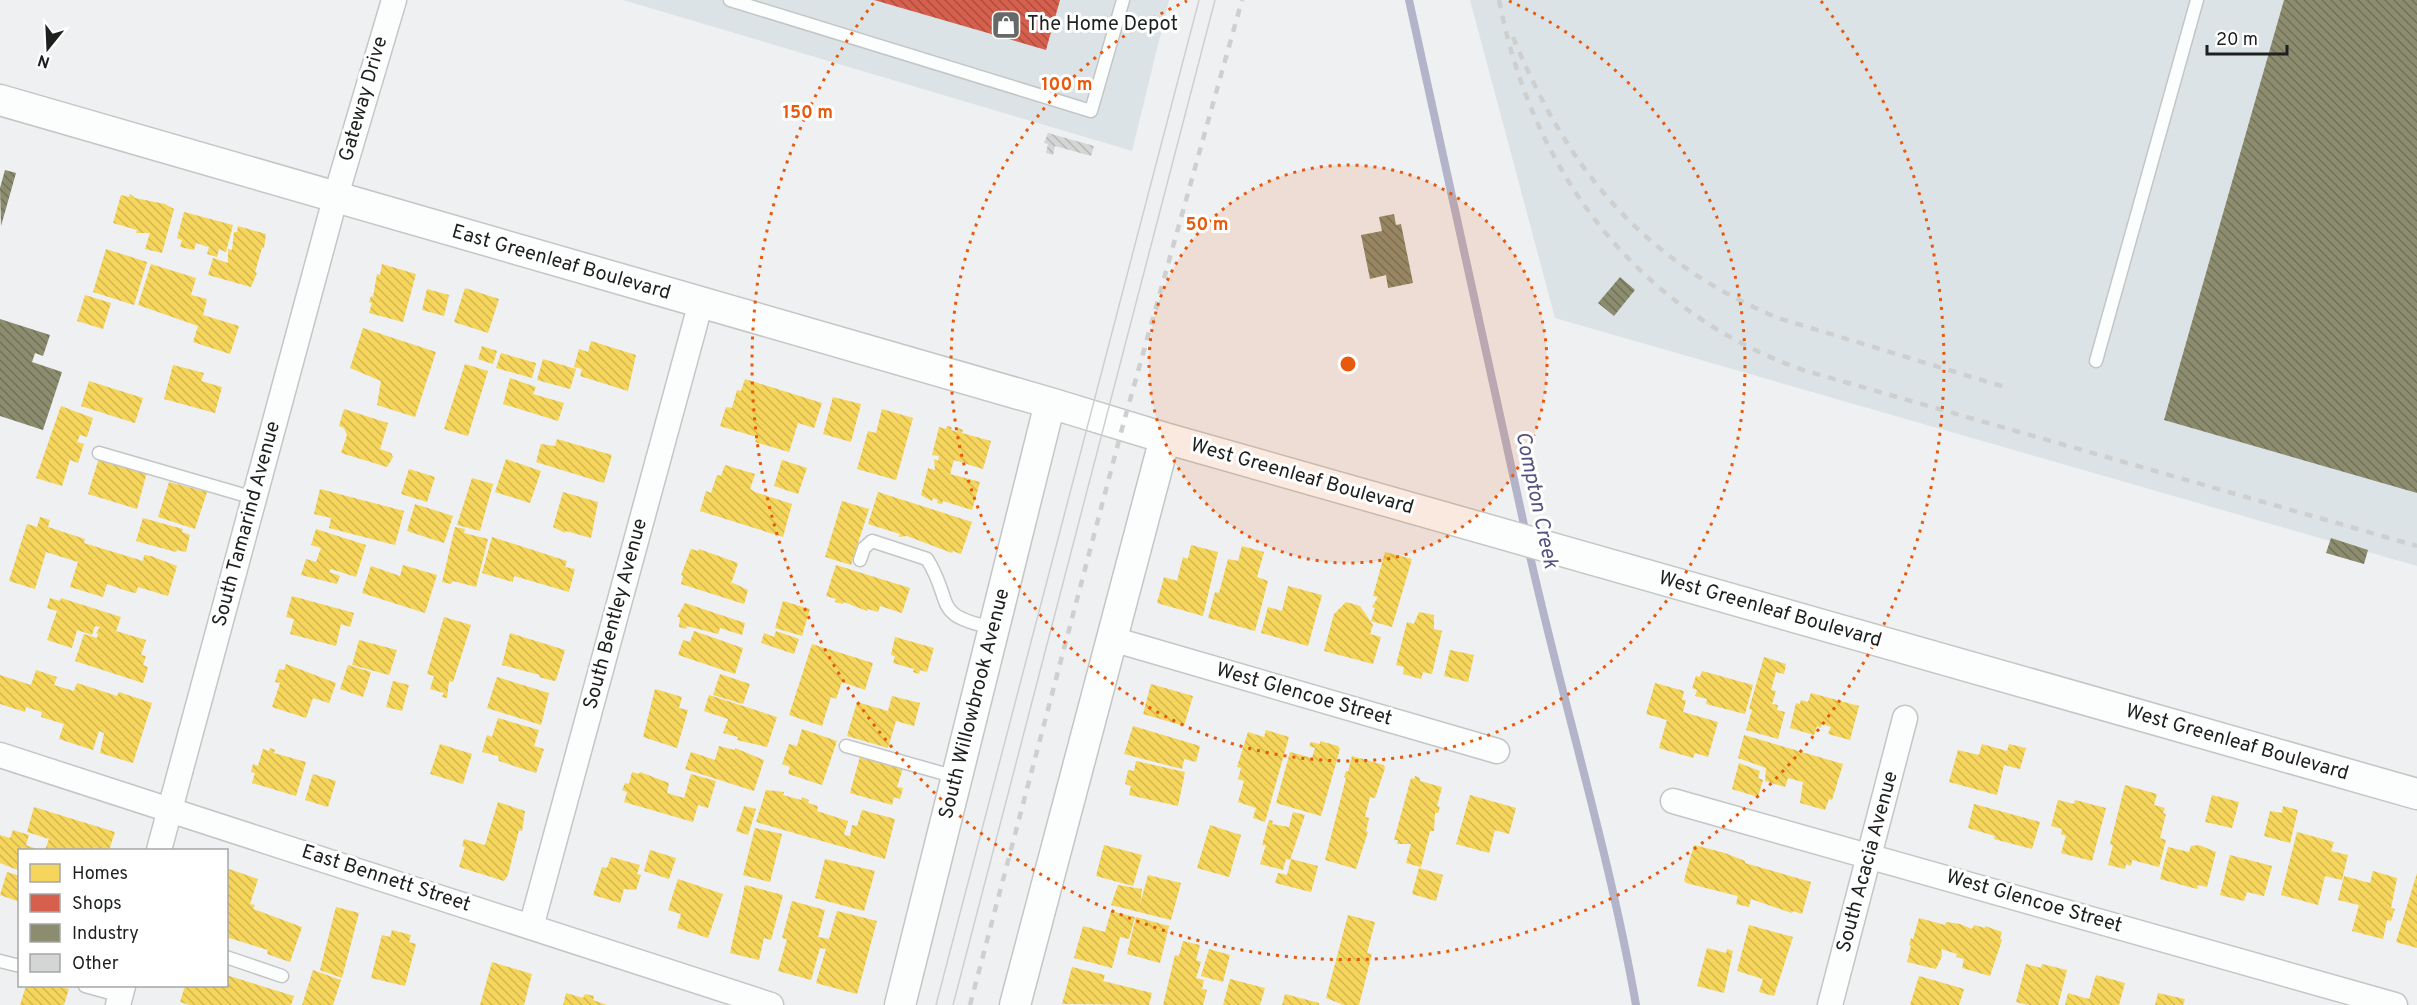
<svg xmlns="http://www.w3.org/2000/svg" width="2417" height="1005" font-family="Overpass,sans-serif">
	<defs>
		<pattern id="homes-back-hatch" width="6" height="6" patternUnits="userSpaceOnUse" patternTransform="scale(1.5)"><rect width="6" height="6" fill="#f6d55c"/><path d="M-1 5l2 2M0 0l6 6M5-1l2 2" fill="none" stroke="#d2b750"/></pattern>
		<pattern id="shops-back-hatch" width="6" height="6" patternUnits="userSpaceOnUse" patternTransform="scale(1.5)"><rect width="6" height="6" fill="#d6604d"/><path d="M-1 5l2 2M0 0l6 6M5-1l2 2" fill="none" stroke="#ad4f40"/></pattern>
		<pattern id="industry-back-hatch" width="6" height="6" patternUnits="userSpaceOnUse" patternTransform="scale(1.5)"><rect width="6" height="6" fill="#8c8c6e"/><path d="M-1 5l2 2M0 0l6 6M5-1l2 2" fill="none" stroke="#72725a"/></pattern>
		<pattern id="building-back-hatch" width="6" height="6" patternUnits="userSpaceOnUse" patternTransform="scale(1.5)"><rect width="6" height="6" fill="#d4d6d6"/><path d="M-1 5l2 2M0 0l6 6M5-1l2 2" fill="none" stroke="#b6b7b7"/></pattern>
	</defs>
	<rect width="100%" height="100%" fill="#eef0f1"/>
	<path fill="#dce3e6" d="M623,0H1169L1132,151Z
		M1470,0H2417V566L1555,318Z"/>
	<path fill="url(#homes-back-hatch)" d="M130,194L135,198L165,204L174,209L162,253L145,249L150,233H136L137,230L113,223L121,195L129,197Z
		M184,212L233,225L226,252L219,249L217,257L207,254L209,247L196,243L194,250L180,247L182,240L177,238Z
		M238,226L266,234L264,248H262L255,272L257,273L251,287L208,275L213,258L228,263V249L232,250L234,232H237Z
		M106,249L147,262L134,305L93,292Z
		M151,264L196,278L191,295L207,299L203,315L239,326L230,354L193,342L198,326L138,305Z
		M382,264L416,274L403,322L369,313L372,303L369,302L371,296L373,297L377,274L380,275Z
		M465,288L499,299L488,333L454,322Z
		M427,289L449,295L444,316L422,310Z
		M85,295L111,303L103,329L77,321Z
		M363,328L436,352L415,417L377,405L381,381L350,368Z
		M591,341L636,355L628,391L580,376L582,369L574,367L579,349L588,352Z
		M482,346L497,351L493,364L478,359Z
		M501,353L536,363L532,378L496,368Z
		M543,359L576,369L570,389L537,380Z
		M465,364L488,371L468,436L444,429Z
		M173,365L204,373L201,381L222,387L215,413L164,399Z
		M510,378L536,387L533,394L564,403L558,421L503,404Z
		M745,379L822,403L814,428L798,423L789,452L755,442L757,437L720,426L726,407L732,408L737,390L741,391Z
		M89,381L143,398L135,423L81,406Z
		M833,397L861,404L851,442L823,434Z
		M61,406L93,418L87,437L80,435L77,442L84,444L78,463L70,460L62,486L36,478Z
		M344,409L388,423L380,449L391,453L393,457L387,467L341,453L347,435L344,428L339,426Z
		M882,409L913,418L896,480L857,469L868,431L876,433Z
		M947,426L952,427L951,430L957,432L958,428L963,430L962,433L991,441L983,469L954,460L950,474L980,482L972,510L943,501L942,504L937,503L938,500L933,498L932,501L921,495L928,468L935,470L934,459L938,461L939,456L932,455L939,427L946,429Z
		M557,439L612,455L604,483L536,462L541,444L555,446Z
		M99,458L147,472L137,509L88,494Z
		M506,459L541,471L530,503L495,492Z
		M782,460L807,468L798,494L774,486Z
		M725,465L755,474L750,489L755,492L792,504L783,537L700,511L706,491L711,493L717,475L721,476Z
		M409,469L435,477L427,502L401,494Z
		M472,478L493,484L480,531L457,525Z
		M169,482L207,492L195,529L158,517Z
		M320,489L404,511L395,545L329,528L331,518L314,514Z
		M563,492L598,502L591,538L566,531L565,533L553,527Z
		M878,492L972,522L961,554L953,551L952,553L907,536L899,537L900,534L868,524Z
		M842,501L869,509L851,565L825,557Z
		M415,504L453,516L444,543L407,531Z
		M40,517L50,520L48,527L85,539L84,543L143,561L144,555L151,556L177,566L168,596L138,587L136,593L130,592L107,584L103,597L70,587L78,562L46,552L35,589L9,581L27,524L37,527Z
		M143,518L183,529L182,532L190,535L186,552L177,550L176,552L136,541Z
		M455,527L465,529L464,533L488,539L476,587L453,581L451,584L442,582Z
		M316,529L366,545L356,577L331,569L329,572L340,576L337,584L301,575L306,559L316,562L321,548L311,545Z
		M492,537L567,561L565,567L575,569L569,592L514,576L513,582L482,573Z
		M1191,545L1218,552L1203,616L1157,603L1164,577L1177,581L1183,557L1188,559Z
		M1242,546L1264,552L1257,577L1268,581L1255,631L1208,618L1215,592L1219,593L1228,559L1238,561Z
		M691,549L698,551L699,549L738,563L731,584L733,583L748,590L744,604L681,584L683,576L681,575Z
		M1385,552L1412,559L1392,627L1371,621L1375,608L1372,607L1378,597L1373,596Z
		M403,565L437,575L425,613L362,593L371,566L400,576Z
		M836,565L910,588L902,613L880,606L878,612L868,609L867,611L844,602L843,604L835,602L836,599L826,596Z
		M1288,586L1322,595L1308,646L1261,633L1268,607L1282,611Z
		M292,596L354,613L350,627L341,624L336,646L290,634L294,619L286,617Z
		M50,598L60,601L61,598L121,617L116,631L146,640L141,655L146,656L143,665L148,667L143,683L75,661L84,634L97,638L98,634L96,633L100,627L95,626L92,635L77,630L72,648L47,640L57,611L47,608Z
		M783,601L810,609L802,636L775,628Z
		M1346,602L1360,606L1373,625L1370,634L1381,637L1373,664L1324,651L1334,614Z
		M685,603L745,623L742,635L720,628L718,634L687,626L686,629L679,627L680,617H677Z
		M1419,612L1434,615V629L1442,631L1432,674L1423,672L1421,679L1403,674L1404,667L1396,665L1407,622L1414,624Z
		M444,617L471,625L453,682L449,681L447,698L442,697L444,693L430,689L434,676L427,674Z
		M694,631L743,648L735,674L678,655L683,640L690,642Z
		M776,631L799,639L794,654L761,643L764,633L774,637Z
		M510,633L565,650L556,680L554,681L539,677L540,675L502,665Z
		M895,637L934,648L927,672L920,670L919,674L913,672L914,669L893,663L895,656L891,655Z
		M359,640L397,650L389,675L352,665Z
		M812,644L873,663L865,690L842,682L836,699L831,697L822,726L789,715Z
		M1450,650L1474,655L1468,682L1444,676Z
		M1764,657L1786,664L1784,674L1776,672L1771,690L1776,691L1772,704L1778,705L1777,710L1785,712L1778,739L1746,730L1752,710L1749,709Z
		M286,664L336,683L329,703L313,698L306,718L272,707L280,683L275,682L279,669L284,670Z
		M348,665L371,672L363,697L340,689Z
		M36,670L57,677L54,685L74,691L77,683L117,696L119,692L152,703L133,763L100,753L104,733L99,731L93,750L59,739L64,724L41,717L42,712L26,707L25,712L0,704V675L31,685Z
		M1702,671L1753,685L1745,714L1706,704L1707,699L1695,696L1697,690L1692,688L1696,676L1700,677Z
		M720,674L750,684L743,704L713,695Z
		M497,677L549,693L541,725L487,708Z
		M393,681L409,685L402,711L386,707Z
		M1655,683L1684,691L1682,700H1686L1683,712L1718,722L1708,757L1695,753L1693,758L1659,748L1667,720L1646,714Z
		M1151,684L1193,696L1184,726L1143,714Z
		M655,689L682,697L679,708L688,710L677,748L643,737Z
		M1811,693L1859,706L1850,740L1828,734L1831,727L1822,724L1821,728L1817,726L1814,735L1790,728L1796,703L1800,704L1801,700L1808,702Z
		M709,695L777,717L767,747L737,740L738,737L723,733L728,719L704,711Z
		M892,696L920,703L914,726L896,721L888,748L847,736L857,702L888,711Z
		M498,718L539,730L534,746L544,749L536,773L499,761L498,756L482,752L487,735L492,737Z
		M1133,726L1200,746L1196,762L1184,759L1182,769L1124,754Z
		M802,729L837,741L822,785L788,774L790,767L782,764L789,744L797,746Z
		M1266,730L1289,737L1265,822L1253,818L1256,808L1238,802L1244,781L1238,779L1241,768L1237,767L1248,732L1264,737Z
		M1744,735L1843,764L1832,800L1829,799L1825,810L1800,803L1803,782L1788,778L1785,787L1765,781L1766,768L1738,758Z
		M1320,741L1338,746L1340,749L1321,816L1276,803L1290,752L1312,758L1315,748L1309,746L1311,742L1320,744Z
		M440,744L472,754L463,784L430,774Z
		M1982,744L2007,751L2009,744L2026,748L2020,769L2004,765L1997,795L1949,782L1958,750L1979,755Z
		M719,746L734,750L735,748L764,760L754,791L685,769L691,752L715,760Z
		M270,748L275,750L274,753L306,762L296,796L252,783L255,773L251,772L253,764L258,766L263,749L269,751Z
		M861,753L904,765L897,787L903,788L900,799L894,797L892,805L850,793Z
		M1352,756L1384,765L1385,768L1375,798L1370,797L1365,817L1369,818L1366,831L1368,832L1356,869L1325,860L1346,778L1344,777L1346,771L1348,772Z
		M1136,761L1185,772L1178,806L1129,795L1131,786L1125,784L1128,770L1134,771Z
		M1739,763L1760,771L1758,778L1763,780L1758,797L1732,789Z
		M632,772L639,774L640,772L669,783L667,793L684,798L691,774L716,781L708,808L698,805L693,822L624,802L627,792L622,790L625,783L629,784Z
		M313,774L336,781L328,807L305,800Z
		M1415,776L1420,778V781L1442,787L1437,806L1440,807L1438,813H1435L1434,831H1430L1421,867L1406,863L1411,844H1397L1398,840H1394L1411,778L1414,779Z
		M2125,785L2157,794L2154,805L2165,808L2163,813L2166,814L2160,838L2166,840L2159,867L2132,860L2131,866L2126,864L2125,869L2108,865L2113,845L2110,844Z
		M766,790L784,792L783,795L801,800L802,797L809,800L808,803L818,806L817,811L848,821L844,835L850,836L852,825L857,826L862,810L895,819L885,859L756,822Z
		M1470,795L1516,808L1509,834L1495,830L1489,853L1456,844Z
		M2212,795L2239,802L2232,828L2205,822Z
		M2058,800L2074,804L2075,800L2106,808L2092,861L2061,853L2066,836L2061,834L2062,829L2051,826Z
		M498,802L525,811L522,831L519,830L508,875L504,881L459,867L465,847L462,846L464,839L485,845Z
		M1974,804L2040,822L2032,849L1994,839L1995,836L1968,828Z
		M744,806L756,809L748,835L736,831Z
		M2283,806L2298,810L2290,843L2264,836L2270,811L2282,813Z
		M34,807L115,832L109,850H45L49,839L27,832Z
		M1293,812L1305,815L1290,860L1286,859L1283,870L1260,864L1266,845H1262L1269,820L1273,821L1272,824L1289,827Z
		M1210,825L1241,835L1229,877L1197,868Z
		M755,828L782,834L770,882L743,875Z
		M13,830L29,835L26,845L40,850H20V871L0,863V835L10,838Z
		M2297,832L2334,842L2331,851L2348,855L2342,880L2325,876L2318,905L2281,895Z
		M1104,845L1142,855L1133,886L1096,876Z
		M1694,845L1725,853L1745,861V863L1811,882L1802,914L1793,911L1792,913L1751,899L1749,907L1736,904L1738,896L1686,883L1684,880Z
		M2199,845L2216,852L2207,887L2198,885L2197,889L2160,879L2168,847L2189,852L2191,846Z
		M650,850L676,858L669,879L644,871Z
		M2230,855L2272,866L2264,896L2247,892L2244,901L2220,895Z
		M611,857L640,865L637,874L641,875L636,890L624,889L620,903L593,895L602,867L607,868Z
		M825,859L875,871L864,911L815,898Z
		M1291,859L1318,866L1311,892L1275,883L1278,873L1287,875Z
		M226,868L258,879L250,904L255,905L253,909L302,927L290,962L267,954L268,950L226,937Z
		M1419,868L1443,875L1436,901L1412,894Z
		M2373,871L2397,878L2391,908L2395,909L2391,921L2387,920L2383,939L2352,931L2359,905L2338,900L2344,876L2370,883Z
		M7,872L20,876V902L0,895Z
		M2417,873V948L2396,942Z
		M1148,875L1181,883L1171,920L1111,905L1118,885L1142,889L1140,904Z
		M678,879L723,894L708,938L677,928L681,914L668,910Z
		M745,885L783,895L771,940L764,938L759,960L730,953Z
		M792,901L825,910L818,937L829,939L837,911L877,921L857,994L816,983L826,949L820,948L811,980L778,971L787,939L782,938Z
		M336,907L359,913L342,978L320,970Z
		M1111,911L1135,917L1129,939L1120,937L1112,968L1074,958L1083,926L1105,932Z
		M1348,915L1375,922L1367,953L1372,954L1359,1005H1344L1326,998Z
		M1136,917L1169,926L1160,963L1127,954Z
		M1919,918L1945,925L1946,922L1960,924L1972,929L1974,925L1985,928V926L2002,932L2000,939L2002,940L1990,976L1962,968L1964,959L1956,957L1957,954L1941,949L1942,956L1936,969L1907,962L1911,946L1909,945L1911,938L1913,939Z
		M1749,925L1793,937L1774,996L1759,992L1763,979L1737,971Z
		M392,930L411,935L409,942L416,944L405,986L371,978L382,935L390,937Z
		M1183,941L1200,945L1196,960L1201,962L1196,978L1204,980L1202,989L1207,990L1203,1005H1163L1175,955L1179,956Z
		M1707,948L1726,953L1727,949L1733,951L1724,993L1697,986Z
		M1209,949L1230,955L1223,982L1201,976Z
		M492,962L532,974L524,1005H480Z
		M2026,964L2041,968L2042,964L2067,970L2058,1005H2028L2016,1002Z
		M1072,967L1105,975L1103,981L1152,993L1149,1005L1062,1004Z
		M313,970L341,980L333,1005H302Z
		M226,975L294,996L291,1005H189L180,1002L185,986H226Z
		M2096,975L2125,983L2119,1005H2065L2068,993L2089,999Z
		M1919,976L1964,989L1959,1005H1910Z
		M1230,979L1265,988L1260,1005H1223Z
		M26,986H57L69,989L64,1005H20Z
		M566,993L583,998L585,994L594,996L593,1000L607,1005H563Z
		M2158,993L2185,999L2183,1005H2155Z
		M1285,994L1319,1003V1005H1282Z"/>
	<path fill="url(#shops-back-hatch)" d="M874,0H1060L1046,50Z"/>
	<path fill="url(#industry-back-hatch)" d="M2284,0H2417V493L2164,420Z
		M5,170L16,173L1,226L0,188Z
		M1394,214L1396,225L1401,224L1413,283L1388,288L1386,275L1370,279L1361,235L1382,231L1379,217Z
		M1620,277L1635,290L1614,316L1598,303Z
		M0,319L50,335L43,356L35,353L32,362L62,372L43,430L0,416Z
		M2331,538L2368,550L2364,564L2326,553Z"/>
	<g fill="none" stroke-linecap="round" stroke-linejoin="round">
		<path stroke="#b3b3ca" stroke-width="8" d="M1409,0L1526,534
			M1528,547C1562,700 1609,851 1636,1005"/>
	</g>
	<path fill="url(#building-back-hatch)" d="M1048,133L1094,146L1091,156L1055,146L1053,155L1046,153L1048,144L1044,143Z"/>
	<g fill="none" stroke-linecap="round" stroke-linejoin="round">
		<g stroke="#c4c6c6" stroke-width="15">
			<path id="service" d="M730,0L1091,111L1123,0
				M2096,361L2197,0
				M99,453L254,498
				M860,560L864,548L872,541L927,559C955,604 930,615 994,628
				M846,746L956,777
				M226,957L282,976
				M0,961L20,966
				M85,986L121,996"/>
		</g>
		<g stroke="#c4c6c6" stroke-width="27">
			<path id="minor" d="M1112,639L1497,751
				M0,755L771,1005
				M1673,801L2395,1005
				M159,850L335,199L394,0
				M531,927L701,302
				M118,1005L123,986
				M1830,1005L1905,718"/>
		</g>
		<g stroke="#c4c6c6" stroke-width="33">
			<path id="tertiary" d="M0,100L1050,403L1165,438L2417,794
				M900,1005L1050,403
				M1015,1005L1165,438"/>
		</g>
		<use href="#service" stroke="#fcfdfd" stroke-width="12"/>
		<use href="#minor" stroke="#fcfdfd" stroke-width="24"/>
		<use href="#tertiary" stroke="#fcfdfd" stroke-width="30"/>
		<path stroke="#cecfcf" stroke-width="1.5" d="M936,1005L1199,0
			M953,1005L1215,0"/>
		<path stroke="#cecfcf" stroke-width="4.5" stroke-dasharray="8 8" stroke-linecap="butt" d="M1499,0C1532,171 1636,311 1803,370L2417,546
			M1513,37C1568,170 1642,261 1778,318L2008,388
			M970,1005L1123,425L1242,0"/>
	</g>
	<circle cx="1348" cy="364" r="199" fill="#e8590c" fill-opacity=".12"/>
	<g fill="none" stroke="#e8590c" stroke-width="3" stroke-dasharray="3 6">
		<circle cx="1348" cy="364" r="199"/>
		<path d="M1509 1A397 397 0 1 1 1187 1"/>
		<path d="M1821 1A596 596 0 1 1 875 1"/>
	</g>
	<defs>
		<g id="shop-square" transform="scale(1.5)"><rect x="-9" y="-9" width="18" height="18" rx="4" fill="#676969" stroke="#fff"/><path d="M-5-2.5h2.3a2.7 3.5 0 0 1 5.4 0H5L5.5 6h-11ZM-1.5-2.5h3a1.5 2.3 0 0 0-3 0Z" fill="#fff"/></g>
	</defs>
	<g fill-rule="evenodd">
		<use href="#shop-square" x="1006" y="25"/>
	</g>
	<g text-anchor="middle" dominant-baseline="central" stroke-width="6" stroke-linejoin="round" paint-order="stroke">
		<g font-size="20" fill="#1e2020" stroke="#fff" text-anchor="start">
			<text x="1027" y="25">The Home Depot</text>
		</g>
		<g font-size="20" fill="#1e2020" stroke="#fff">
			<text transform="translate(364 99) rotate(-74)">Gateway Drive</text>
			<text transform="translate(561 263) rotate(16)">East Greenleaf Boulevard</text>
			<text transform="translate(1302 477) rotate(16)">West Greenleaf Boulevard</text>
			<text transform="translate(247 524) rotate(-75)">South Tamarind Avenue</text>
			<text transform="translate(1770 610) rotate(16)">West Greenleaf Boulevard</text>
			<text transform="translate(616 614) rotate(-75)">South Bentley Avenue</text>
			<text transform="translate(1304 695) rotate(16)">West Glencoe Street</text>
			<text transform="translate(975 704) rotate(-76)">South Willowbrook Avenue</text>
			<text transform="translate(2237 743) rotate(16)">West Greenleaf Boulevard</text>
			<text transform="translate(1868 862) rotate(-75)">South Acacia Avenue</text>
			<text transform="translate(386 879) rotate(18)">East Bennett Street</text>
			<text transform="translate(2034 902) rotate(16)">West Glencoe Street</text>
		</g>
		<g font-size="21" font-style="italic" fill="#545181" stroke="#fff">
			<text transform="translate(1536 500) rotate(78)">Compton Creek</text>
		</g>
	</g>
	<circle cx="1348" cy="364" r="9" fill="#e8590c" stroke="#fff" stroke-width="3"/>
	<g font-size="18" text-anchor="middle" font-weight="bold" fill="#e8590c" stroke="#fff" stroke-width="6" stroke-linejoin="round" paint-order="stroke">
		<text x="1067" y="90">100 m</text>
		<text x="808" y="118">150 m</text>
		<text x="1207" y="230">50 m</text>
	</g>
	<rect x="18" y="849" width="210" height="138" fill="#ffffff" stroke="#a5a6a6" stroke-width="1.5"/>
	<rect x="30" y="864" width="30" height="18" fill="#f6d55c" stroke="#a5a6a6" stroke-width="1.5"/>
	<text x="72" y="879" font-size="18" fill="#1e2020">Homes</text>
	<rect x="30" y="894" width="30" height="18" fill="#d6604d" stroke="#a5a6a6" stroke-width="1.5"/>
	<text x="72" y="909" font-size="18" fill="#1e2020">Shops</text>
	<rect x="30" y="924" width="30" height="18" fill="#8c8c6e" stroke="#a5a6a6" stroke-width="1.5"/>
	<text x="72" y="939" font-size="18" fill="#1e2020">Industry</text>
	<rect x="30" y="954" width="30" height="18" fill="#d4d6d6" stroke="#a5a6a6" stroke-width="1.5"/>
	<text x="72" y="969" font-size="18" fill="#1e2020">Other</text>
	<g transform="translate(48 48) rotate(198)" stroke="#ffffff" stroke-width="4.5" paint-order="stroke">
	<path d="M0-4.5L10 22L0 15L-10 22Z" fill="#1e2020"/>
	<text y="-9" font-size="16" font-weight="bold" text-anchor="middle" fill="#1e2020">N</text>
	</g>
	<path d="M2207 45v9h80v-9" fill="none" stroke="#1e2020" stroke-width="3"/>
	<text x="2216" y="45" font-size="18" fill="#1e2020" stroke="#ffffff" stroke-width="4.5" paint-order="stroke">20 m</text>
</svg>
